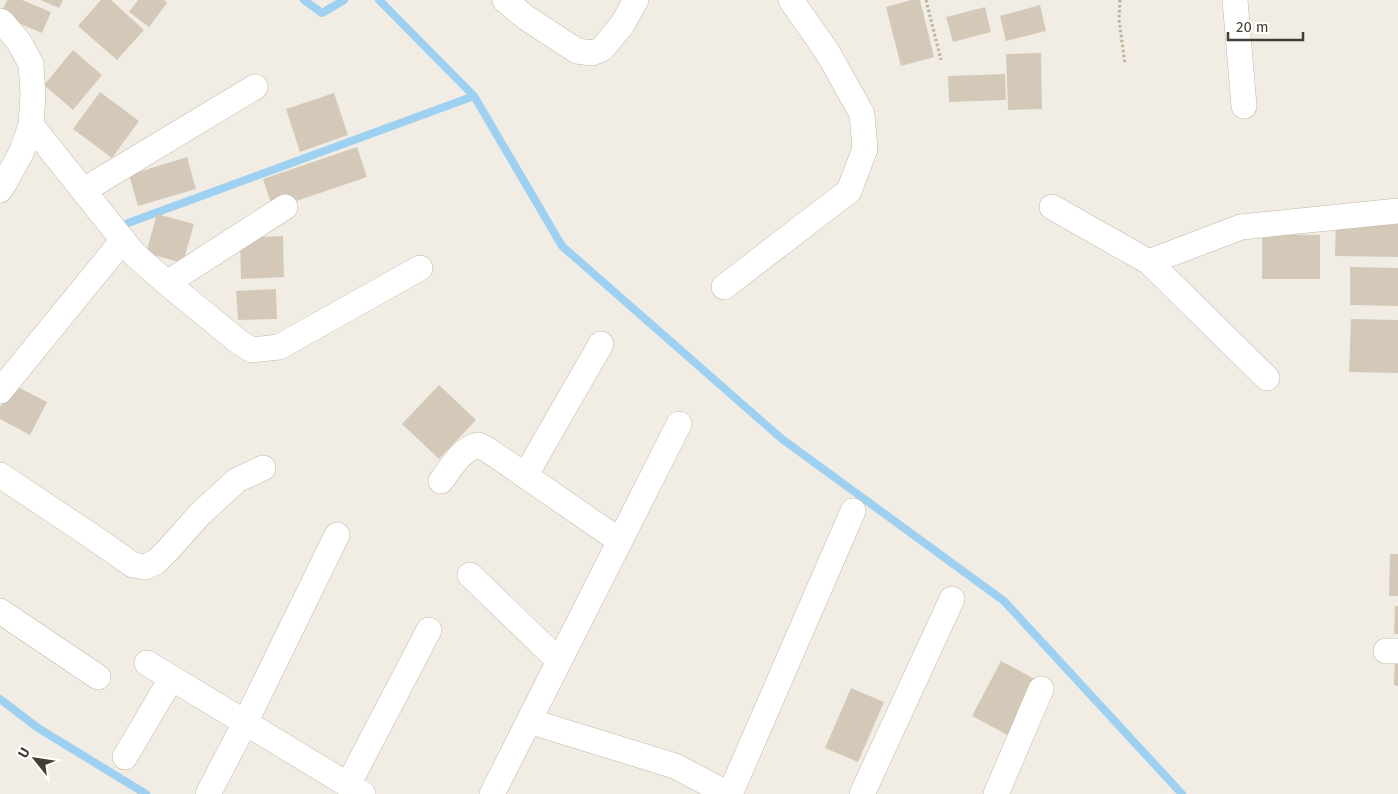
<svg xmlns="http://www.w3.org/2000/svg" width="1398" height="794" font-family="'Fira Sans',sans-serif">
	<rect width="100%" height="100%" fill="#f2ede4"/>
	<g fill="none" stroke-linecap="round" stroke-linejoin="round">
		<path stroke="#9ed1f1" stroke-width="8" d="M304,0L322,13L344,0
			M379,0L474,96L562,246L782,439L1004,601L1182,794
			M128,223L474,96
			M0,699L38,728L146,794"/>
	</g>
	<path fill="#d4c9b9" d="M7,0H22L51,12L42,33L0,16Z
		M40,0H63L59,8Z
		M101,0H111L144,30L117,60L78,26Z
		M138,0H164L167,3L149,27L129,12Z
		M911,0H920L934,57L901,66L886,7Z
		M1040,5L1046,31L1006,41L1000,16Z
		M985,7L991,32L953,42L946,17Z
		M73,50L102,75L73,110L44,85Z
		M1041,53L1042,109L1008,110L1006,54Z
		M1005,74L1006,100L949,102L948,76Z
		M100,92L139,121L112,158L73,129Z
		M334,93L348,135L300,152L286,109Z
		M357,147L367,177L273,209L263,179Z
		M187,157L196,189L138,206L129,175Z
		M157,214L194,224L183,263L146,253Z
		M1336,221L1398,222V257L1335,256Z
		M1262,234L1320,235V279H1262Z
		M283,236L284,277L241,279L240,238Z
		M1350,267L1398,268V306L1350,305Z
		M276,289L277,319L238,320L236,291Z
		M1351,319L1398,320V373L1349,372Z
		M12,384L47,402L30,435L0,419V407Z
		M439,385L476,420L439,459L402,424Z
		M1390,554H1398V596H1389Z
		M1395,606H1398V634H1394Z
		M1395,654H1398V686L1394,685Z
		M1001,661L1044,684L1015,739L972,716Z
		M851,688L884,702L858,762L825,748Z"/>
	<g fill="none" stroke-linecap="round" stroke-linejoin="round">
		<g stroke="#c1b8a9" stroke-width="26">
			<path id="street" d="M505,0L525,17L577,51L592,53L602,49L622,25L636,0
				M1235,0L1244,106
				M0,21L3,23L19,42L31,64L33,95L31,125L21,153L5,182L0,190
				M31,125L134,254L167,283L239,342L252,350L279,347L420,268
				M84,190L255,87
				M1052,207L1149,262L1267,378
				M1149,262L1241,227L1398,211
				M167,283L285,207
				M724,287L849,191L865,149L862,114L828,53L791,0
				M0,391L123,240
				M0,475L90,535L133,565L145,567L156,562L168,550L200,514L237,480L263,468
				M525,476L601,344
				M441,481C451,468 461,449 478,445L488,450L620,541
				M470,575L559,661
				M0,611L98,677
				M1386,651H1398
				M147,663L363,794
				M529,721L675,766L728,794
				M125,757L171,679
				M348,785L429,630
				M208,794L245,723L337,535
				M492,794L679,424
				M730,794L853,511
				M862,794L952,599
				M996,794L1041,689"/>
		</g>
		<path stroke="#bfb097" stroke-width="3" stroke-dasharray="2.5 2.5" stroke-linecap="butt" d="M926,0L941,60
			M1120,0L1119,20L1125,64"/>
		<use href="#street" stroke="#fff" stroke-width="25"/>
	</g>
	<g transform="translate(35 759) rotate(300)" stroke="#ffffff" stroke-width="4" paint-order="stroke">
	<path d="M0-4L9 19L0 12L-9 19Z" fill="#443d34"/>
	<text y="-8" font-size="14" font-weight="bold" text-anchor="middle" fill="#443d34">U</text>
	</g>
	<path d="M1228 32v8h75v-8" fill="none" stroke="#443d34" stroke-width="2.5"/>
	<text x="1236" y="32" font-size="15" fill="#443d34" stroke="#ffffff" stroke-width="4" paint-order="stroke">20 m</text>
</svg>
